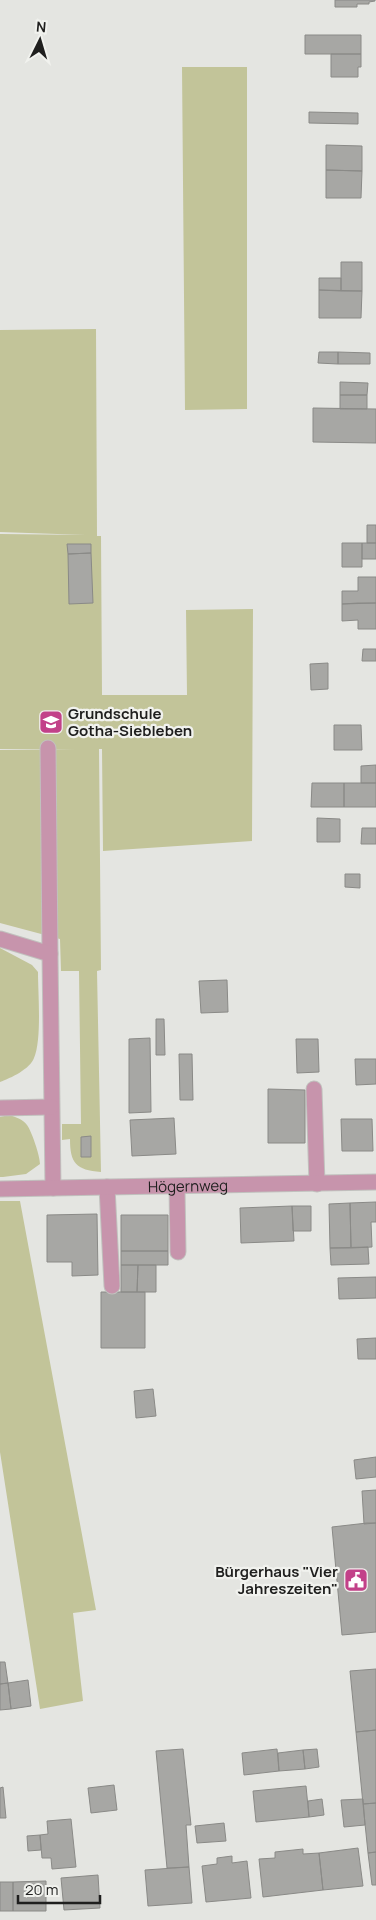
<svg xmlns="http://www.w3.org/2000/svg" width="376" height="1920" font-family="Manrope,sans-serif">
	<rect width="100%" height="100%" fill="#e4e5e1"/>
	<path fill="#c2c499" d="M182,67H247V409L185,410Z
		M96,329L97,536H101L102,695H187L186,610L253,609L252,841L103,851L102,749H99L101,970L97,971L101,1172C76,1170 70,1163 70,1139L62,1140V1124H81L79,971H61L60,939L0,923V750H75L0,749V534L86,535L0,532V330Z
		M0,948L32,965L38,972C38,994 42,1039 34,1058C30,1069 11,1078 0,1082Z
		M9,1115C15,1117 23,1119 27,1125C32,1132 40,1156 40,1164L26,1174L3,1177H0V1117Z
		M0,1201H20L96,1610L73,1613L83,1701L40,1709L0,1452Z"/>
	<path fill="#a7a7a4" stroke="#8a8a87" d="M335,0H375V1L369,2V4H357V7H335Z
		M305,35H361V54H305Z
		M331,54H361V67H358V77H331Z
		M309,112L358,113V124L309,123Z
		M326,145L362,146V171L326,170Z
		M326,170L362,171L361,198H326Z
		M341,262H362V291H341Z
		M319,278H341V291L319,290Z
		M319,290L362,291L361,318H319Z
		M319,352H338V364L318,363Z
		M338,352L370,353V364H338Z
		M340,382L368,383L367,395H340Z
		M340,395H367V409H340Z
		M313,408L376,409V443L313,442Z
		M367,525H376V543H367Z
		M342,543H362V567H342Z
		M362,543H376V559H362Z
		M67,544H91V553L68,554Z
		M91,553L93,603L69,604L68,554Z
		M358,577H376V603L342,604V591H358Z
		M358,603H376V629H358V620L342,621V604Z
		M363,649H376V661H362Z
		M328,663V689L311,690L310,664Z
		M334,725H361L362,750H334Z
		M376,765V783H361V766Z
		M312,783H344V807H311Z
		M344,783H376V807H344Z
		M317,818L340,819V842H317Z
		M362,828H376V844H361Z
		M345,874H360V888L345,887Z
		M227,980L228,1012L201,1013L199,981Z
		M156,1019H164L165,1055H156Z
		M150,1038L151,1112L129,1113V1039Z
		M296,1039H318L319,1072L297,1073Z
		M179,1054H192L193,1100H180Z
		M355,1059H376V1084L356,1085Z
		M268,1089L305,1090V1143H268Z
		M174,1118L176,1154L132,1156L130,1120Z
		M341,1119H372L373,1151H342Z
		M91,1136V1157H81V1137Z
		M376,1202V1222H371L372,1247L351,1248L350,1203Z
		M350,1203L351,1248H330L329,1204Z
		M292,1206L294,1241L241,1243L240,1208Z
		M292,1206H311V1231H293Z
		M97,1214L98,1275L72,1276V1262H47V1215Z
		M121,1215H168V1251H121Z
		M368,1247L369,1264L331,1265L330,1248Z
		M121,1251H168V1265H121Z
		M121,1265H138L137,1292H121Z
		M138,1265H156V1292H137Z
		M376,1277V1298L339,1299L338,1278Z
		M101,1292H145V1348H101Z
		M376,1338V1359H358L357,1339Z
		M153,1389L156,1416L136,1418L134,1391Z
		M376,1457V1477L356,1479L354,1460Z
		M376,1490V1523L364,1524L362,1491Z
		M367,1523H376V1632L342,1635L332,1527Z
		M0,1662H5L8,1683L0,1684Z
		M376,1669V1730L356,1732L350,1671Z
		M28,1680L31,1706L11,1709L8,1683Z
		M8,1683L11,1709L0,1710V1684Z
		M376,1730V1803L363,1804L356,1732Z
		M183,1749L191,1825H186L189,1867L167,1868L156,1751Z
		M277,1749L279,1771L244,1775L242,1753Z
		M317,1749L319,1767L305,1769L303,1750Z
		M303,1750L305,1769L279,1771L278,1753Z
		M114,1785L117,1810L91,1813L88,1788Z
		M306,1786L309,1817L256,1822L253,1791Z
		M3,1787L6,1818H0V1788Z
		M322,1799L324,1815L309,1817L308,1801Z
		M363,1799L365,1825L344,1827L341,1800Z
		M376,1803V1852L368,1853L363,1804Z
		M71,1819L76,1867L52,1869L51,1858H42L40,1835L48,1834L47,1821Z
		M224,1823L226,1841L197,1843L195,1826Z
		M40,1835L41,1850L28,1851L27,1836Z
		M358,1848L363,1886L323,1890L319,1853Z
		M303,1849V1854L319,1853L323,1890L263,1897L259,1859L275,1858V1852Z
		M376,1852V1885H372L368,1853Z
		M232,1856V1863L247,1861L251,1898L206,1902L202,1866L217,1864V1858Z
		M189,1867L192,1903L148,1906L145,1870Z
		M98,1875L100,1908L64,1910L61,1878Z
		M46,1881V1911H13V1882Z
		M0,1882H13V1911H0Z"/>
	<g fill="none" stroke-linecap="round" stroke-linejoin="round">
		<g stroke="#c1c1be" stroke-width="17">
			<g id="minor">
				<path d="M48,748L50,954"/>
				<path d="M0,939L50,954L53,1188"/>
				<path d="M314,1089L317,1184"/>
				<path d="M0,1108L51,1107"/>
				<path d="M107,1187L112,1286"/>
				<path d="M177,1187L178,1252"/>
				<path id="s1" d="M0,1189L376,1182"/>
			</g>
		</g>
		<use href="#minor" stroke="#c794ac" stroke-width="15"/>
	</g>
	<defs>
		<g id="school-square" transform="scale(1.25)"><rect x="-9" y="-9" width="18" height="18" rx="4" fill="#c24189" stroke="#f1f2ee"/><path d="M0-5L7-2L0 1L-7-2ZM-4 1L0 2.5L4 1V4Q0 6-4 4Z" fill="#fff"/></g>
		<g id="civic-square" transform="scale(1.25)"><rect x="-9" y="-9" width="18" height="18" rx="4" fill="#c24189" stroke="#f1f2ee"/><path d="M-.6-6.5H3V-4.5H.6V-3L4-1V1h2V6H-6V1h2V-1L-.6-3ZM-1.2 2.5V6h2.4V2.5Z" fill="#fff"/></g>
	</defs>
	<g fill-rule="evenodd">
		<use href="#school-square" x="51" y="722"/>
		<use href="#civic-square" x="356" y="1580"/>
	</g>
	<g text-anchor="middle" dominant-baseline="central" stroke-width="4.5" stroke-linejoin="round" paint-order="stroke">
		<g font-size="15" font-weight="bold" fill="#1f1f1e" stroke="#f1f2ee" text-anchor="start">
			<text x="68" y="713">Grundschule<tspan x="68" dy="17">Gotha-Siebleben</tspan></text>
			<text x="338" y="1571" text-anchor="end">Bürgerhaus "Vier<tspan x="338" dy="17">Jahreszeiten"</tspan></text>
		</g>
		<g font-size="15" fill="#1f1f1e" stroke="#f1f2ee">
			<text stroke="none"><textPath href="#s1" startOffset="188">Högernweg</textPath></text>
		</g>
	</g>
	<g transform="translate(40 40) rotate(5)" stroke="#f1f2ee" stroke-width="4" paint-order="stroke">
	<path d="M0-4L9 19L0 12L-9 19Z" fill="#1f1f1e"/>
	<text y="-8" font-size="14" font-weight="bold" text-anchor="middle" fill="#1f1f1e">N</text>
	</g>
	<path d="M18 1895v8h82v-8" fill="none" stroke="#1f1f1e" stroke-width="2.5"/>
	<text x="25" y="1895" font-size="15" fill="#1f1f1e" stroke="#f1f2ee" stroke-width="4" paint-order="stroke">20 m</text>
</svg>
